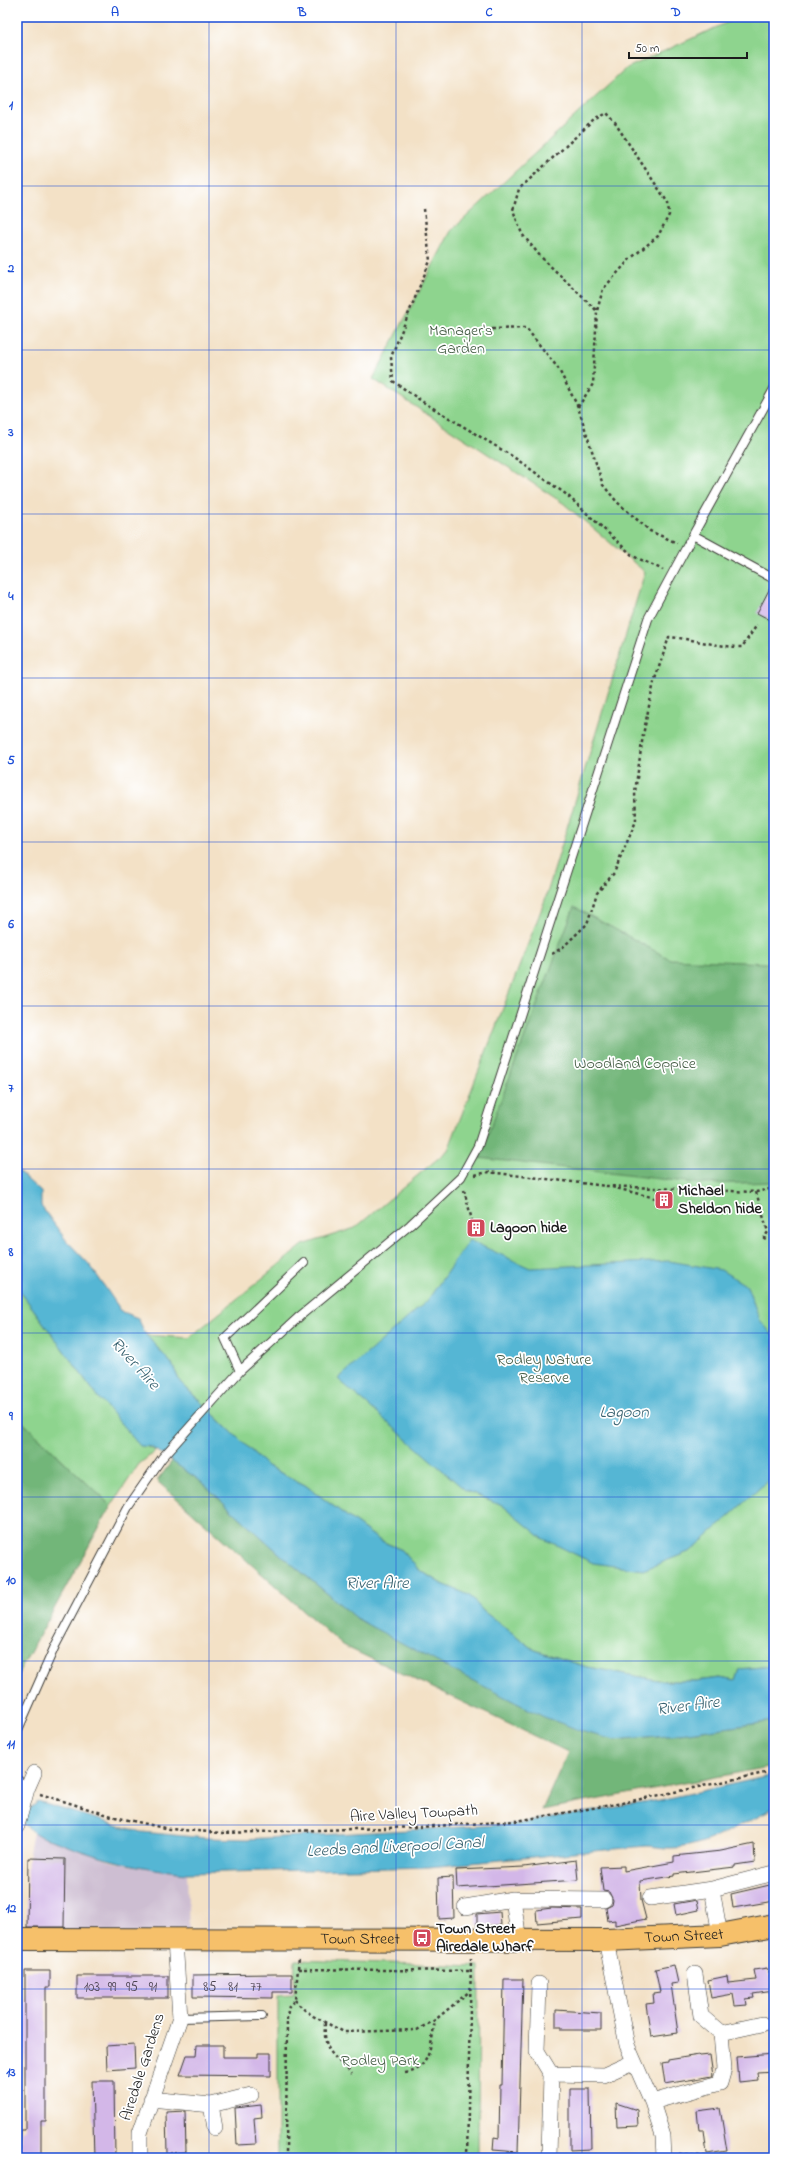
<svg xmlns="http://www.w3.org/2000/svg" width="791" height="2175" font-family="'Indie Flower',sans-serif">
	<rect width="100%" height="100%" fill="#fff"/>
	<filter id="ink" filterUnits="userSpaceOnUse"><feTurbulence type="fractalNoise" baseFrequency=".025" numOctaves="2"/><feDisplacementMap in="SourceGraphic" scale="8" xChannelSelector="R" yChannelSelector="G"/><feConvolveMatrix kernelMatrix="1 2 1 2 8 2 1 2 1" color-interpolation-filters="sRGB"/></filter>
	<filter id="wash" filterUnits="userSpaceOnUse"><feTurbulence type="fractalNoise" baseFrequency=".012" numOctaves="4" result="noise"/><feDisplacementMap in="SourceGraphic" scale="16" xChannelSelector="R" yChannelSelector="G"/><feGaussianBlur stdDeviation="0.9" result="paint"/><feColorMatrix in="noise" values="0 0 0 0 0 0 0 0 0 0 0 0 0 0 0 0 0 1.4 0 .05"/><feComposite in="paint" operator="in"/></filter>
	<g filter="url(#wash)">
		<rect width="100%" height="100%" fill="#f3e1c6"/>
		<path fill="#cdbed2" d="M33,1832L110,1861L128,1865L187,1873L189,1935L27,1931L28,1858Z"/>
		<path fill="#8ed48e" stroke="#557855" d="M739,17H774V1666L739,1669L735,1681L720,1678L695,1681H663L587,1667L535,1650L483,1611L469,1596L440,1583L418,1569L402,1550L379,1540L305,1485L267,1466L180,1382L172,1364L146,1335L189,1338L303,1245L355,1228L448,1150L545,900L645,572L563,503L373,379L451,231L627,68Z
			M17,1287L98,1397L146,1446L156,1451L139,1464L111,1506L17,1417Z
			M295,1960L479,1966L478,2158H278V1995L294,1994Z"/>
		<path fill="#72b679" stroke="#47694a" d="M574,907L670,959L767,963L774,960V1182L704,1184L479,1158Z
			M17,1417L111,1506L17,1676Z
			M172,1461L199,1480L281,1555L359,1620L615,1740L688,1733L774,1721V1766L542,1810L568,1752L342,1645L157,1481Z"/>
		<path fill="#55b6d4" stroke="#386978" d="M17,1170L41,1192V1206L66,1240L90,1265L122,1312L138,1318L146,1335L172,1364L180,1382L267,1466L305,1485L379,1540L402,1550L418,1569L440,1583L469,1595L483,1611L535,1650L587,1667L663,1681H695L720,1678L735,1681L739,1669L774,1666V1721L688,1733L615,1740L587,1733L544,1717L454,1671L359,1620L281,1555L199,1480L151,1447L140,1446L98,1397L17,1287Z
			M469,1240L530,1268L669,1261L721,1270L747,1286L760,1320L774,1337V1475L691,1551L643,1570L593,1563L542,1538L502,1505L465,1490L338,1379L427,1301Z
			M774,1775V1808C741,1823 705,1849 668,1848C661,1848 653,1846 646,1846L429,1867L187,1873C139,1868 107,1861 62,1844C53,1840 41,1838 33,1832C26,1827 26,1823 17,1819V1803L30,1808L38,1802L141,1832L206,1838L247,1839L516,1824L660,1800Z"/>
		<g id="blocks">
			<path fill="#d3b7e8" d="M772,584H774V622L757,613Z
				M754,1844L755,1862L735,1865V1867L674,1874V1876L640,1881L641,1900L646,1919L615,1925V1920L608,1921L606,1908L612,1905L613,1900L609,1892L603,1891L600,1867L624,1866V1871L674,1862V1856L721,1851Z
				M28,1858L65,1859L64,1927H27Z
				M576,1860L578,1880L457,1888L456,1870L524,1867Z
				M453,1877L454,1918L439,1919L438,1878Z
				M774,1884V1901L733,1908L731,1894Z
				M697,1900L699,1910L676,1915L674,1904Z
				M552,1908L582,1909V1919L537,1923L536,1910Z
				M500,1912L501,1925L477,1926V1914Z
				M674,1965L678,1983L671,1984L678,2033L651,2037L646,2004L654,2003L653,1993L660,1992L655,1969Z
				M767,1968L769,1976L774,1975V1991L753,1994L754,1998L746,1999L747,2005L735,2006L733,1994L711,1998L708,1980L727,1976L728,1983L756,1980L754,1970Z
				M25,1971H50V1987H46V2121H41V2158H20L21,2130H25Z
				M276,1974H292V1992H273V1998L193,1997V1975Z
				M77,1976H168V1998H77Z
				M504,1979H523L518,2152L493,2150L494,2137L499,2138L500,2085H502Z
				M556,2010L601,2013V2030H562V2027H556Z
				M134,2044L135,2068L107,2070L106,2046Z
				M197,2045H223V2057H258V2053H271V2076L180,2075L187,2055H196Z
				M774,2054V2071L757,2072L758,2080L739,2082L737,2057Z
				M699,2055L700,2056L710,2055L713,2076L665,2084L662,2063L668,2062V2060Z
				M92,2081H114L115,2158H94Z
				M570,2089H590L591,2149L570,2150Z
				M616,2103L637,2110L638,2126L617,2127Z
				M261,2105L262,2117L254,2118L256,2144L237,2145L235,2108Z
				M720,2108L727,2151L707,2154L704,2130H699L697,2111Z
				M185,2111L186,2152L167,2153L166,2112Z"/>
		</g>
	</g>
	<g filter="url(#ink)">
		<use href="#blocks" fill-opacity="0" stroke="#3c3a36" stroke-width="1"/>
		<g fill="none" stroke-linecap="round" stroke-linejoin="round">
			<g stroke="#3c3a36" stroke-width="10">
				<path id="lane" d="M693,535L774,389
					M240,1371L225,1338L304,1263
					M17,1732L55,1646L128,1507L162,1458L240,1371L300,1316L410,1225L461,1177L478,1146L648,619L693,535L774,579
					M17,1779L27,1789
					M180,2018L262,2016"/>
			</g>
			<g stroke="#3c3a36" stroke-width="16">
				<path id="street" d="M17,1826L27,1789L34,1773
					M712,1889L720,1935
					M650,1898L712,1889L774,1873
					M513,1899L519,1940
					M465,1907L513,1899L604,1900
					M606,1940L627,2045L652,2102L663,2136L664,2158
					M539,1984L537,2051L551,2074L549,2158
					M721,2033L762,2024
					M551,2074L604,2075L633,2062
					M151,2099L211,2105L251,2095
					M652,2102L720,2083L724,2069L721,2033L701,2016L695,1974
					M211,2105L215,2128
					M140,2158V2133L180,2018L175,1940"/>
			</g>
			<g stroke="#3c3a36" stroke-width="24">
				<g id="primary">
					<path id="s1" d="M17,1939L606,1940L720,1935L774,1925"/>
				</g>
			</g>
			<path stroke="#3c3a36" stroke-width="2.5" stroke-dasharray="3 3" stroke-linecap="butt" d="M424,209L430,261L391,357L393,381L423,402L512,456L567,495L633,556L663,570
				M492,329L526,328L558,368L578,407L603,485L617,502L650,531L677,543
				M578,407L593,384L597,311L541,257L522,234L513,210L519,189L594,120L606,113L615,123L668,203L669,215L658,236L630,259L603,289L597,311
				M552,954L562,948L587,924L597,893L614,873L636,821L635,792L643,735L654,682L669,637C694,639 717,647 742,647L757,625
				M475,1175L488,1172L606,1186L756,1192L774,1188
				M612,1187L659,1199
				M464,1190L473,1224
				M756,1192L768,1232L764,1238L766,1239
				M40,1794L115,1817L169,1829L223,1833L418,1827L516,1821L622,1803L774,1771
				M298,1969L471,1971
				M295,2000L302,2008L313,2016L344,2032L417,2030L435,2020L470,1991
				M325,2023C323,2052 333,2054 352,2074
				M405,2073C432,2070 431,2041 435,2020
				M679,2155L734,2158
				M286,2158L287,2016L289,2006L295,2000L299,1958
				M467,2158L471,1958"/>
			<use href="#lane" stroke="#fff" stroke-width="8"/>
			<use href="#street" stroke="#fff" stroke-width="15"/>
			<use href="#primary" stroke="#f6c06b" stroke-width="22"/>
		</g>
	</g>
	<path fill="none" stroke="#1d4ed8" stroke-width="1" stroke-opacity="0.55" d="M209,17V2158M396,17V2158M582,17V2158M17,186H774M17,350H774M17,514H774M17,678H774M17,842H774M17,1006H774M17,1169H774M17,1333H774M17,1497H774M17,1661H774M17,1825H774M17,1989H774"/>
	<defs>
		<g id="building-square" transform="scale(1)"><rect x="-9" y="-9" width="18" height="18" rx="4" fill="#d1495b" stroke="#fff"/><path d="M-4-6H4V6H1V3H-1V6H-4ZM-2.5-4.3h1.7v1.8h-1.7ZM.8-4.3h1.7v1.8H.8ZM-2.5-1h1.7V.8h-1.7ZM.8-1h1.7V.8H.8Z" fill="#fff"/></g>
		<g id="bus-square" transform="scale(1)"><rect x="-9" y="-9" width="18" height="18" rx="4" fill="#d1495b" stroke="#fff"/><path d="M-5-6H5V4H4V6H2V4H-2V6H-4V4H-5ZM-3.5-4V0h7V-4ZM-3.5 1.2v1.5H-2V1.2ZM2 1.2v1.5H3.5V1.2Z" fill="#fff"/></g>
	</defs>
	<g fill-rule="evenodd">
		<use href="#building-square" x="664" y="1200"/>
		<use href="#building-square" x="476" y="1228"/>
		<use href="#bus-square" x="422" y="1938"/>
	</g>
	<g text-anchor="middle" dominant-baseline="central" stroke-width="3.5" stroke-linejoin="round" paint-order="stroke">
		<g font-size="14" fill="#4a434f">
			<text x="92" y="1987">103</text>
			<text x="112" y="1987">99</text>
			<text x="132" y="1987">95</text>
			<text x="153" y="1987">91</text>
			<text x="210" y="1987">85</text>
			<text x="233" y="1987">81</text>
			<text x="256" y="1987">77</text>
		</g>
		<g font-size="16" fill="#445c44" stroke="#fff">
			<text x="461" y="331">Manager's<tspan x="461" dy="18">Garden</tspan></text>
			<text x="635" y="1064">Woodland Coppice</text>
			<text x="544" y="1360">Rodley Nature<tspan x="544" dy="18">Reserve</tspan></text>
			<text x="380" y="2061">Rodley Park</text>
		</g>
		<g font-size="16" font-weight="bold" fill="#1c1c1c" stroke="#fff" text-anchor="start">
			<text x="678" y="1191">Michael<tspan x="678" dy="18">Sheldon hide</tspan></text>
			<text x="490" y="1228">Lagoon hide</text>
			<text x="436" y="1929">Town Street<tspan x="436" dy="18">Airedale Wharf</tspan></text>
		</g>
		<g font-size="16" fill="#1c1c1c" stroke="#fff">
			<text transform="translate(414 1814) rotate(-3)">Aire Valley Towpath</text>
			<text stroke="none"><textPath href="#s1" startOffset="667">Town Street</textPath></text>
			<text stroke="none"><textPath href="#s1" startOffset="343">Town Street</textPath></text>
			<text transform="translate(143 2067) rotate(-72)">Airedale Gardens</text>
		</g>
		<g font-size="17" font-style="italic" fill="#36616f" stroke="#fff">
			<text transform="translate(135 1364) rotate(48)">River Aire</text>
			<text x="624" y="1412">Lagoon</text>
			<text x="377" y="1583">River Aire</text>
			<text transform="translate(688 1706) rotate(-7)">River Aire</text>
			<text transform="translate(395 1847) rotate(-3)">Leeds and Liverpool Canal</text>
		</g>
	</g>
	<rect width="791" height="2175" fill="none" stroke="#fff" stroke-width="44"/>
	<path d="M629 52v6h118v-6" fill="none" stroke="#1c1c1c" stroke-width="2"/>
	<text x="635" y="52" font-size="12" fill="#1c1c1c" stroke="#ffffff" stroke-width="3" paint-order="stroke">50 m</text>
	<rect x="22" y="22" width="747" height="2131" fill="none" stroke="#1d4ed8" stroke-width="1.5"/>
	<g font-size="13" text-anchor="middle" font-weight="bold" fill="#1d4ed8">
		<text x="115" y="16">A</text>
		<text x="302" y="16">B</text>
		<text x="489" y="16">C</text>
		<text x="676" y="16">D</text>
		<text x="11" y="109">1</text>
		<text x="11" y="272">2</text>
		<text x="11" y="436">3</text>
		<text x="11" y="600">4</text>
		<text x="11" y="764">5</text>
		<text x="11" y="928">6</text>
		<text x="11" y="1092">7</text>
		<text x="11" y="1256">8</text>
		<text x="11" y="1420">9</text>
		<text x="11" y="1584">10</text>
		<text x="11" y="1748">11</text>
		<text x="11" y="1912">12</text>
		<text x="11" y="2076">13</text>
	</g>
</svg>
